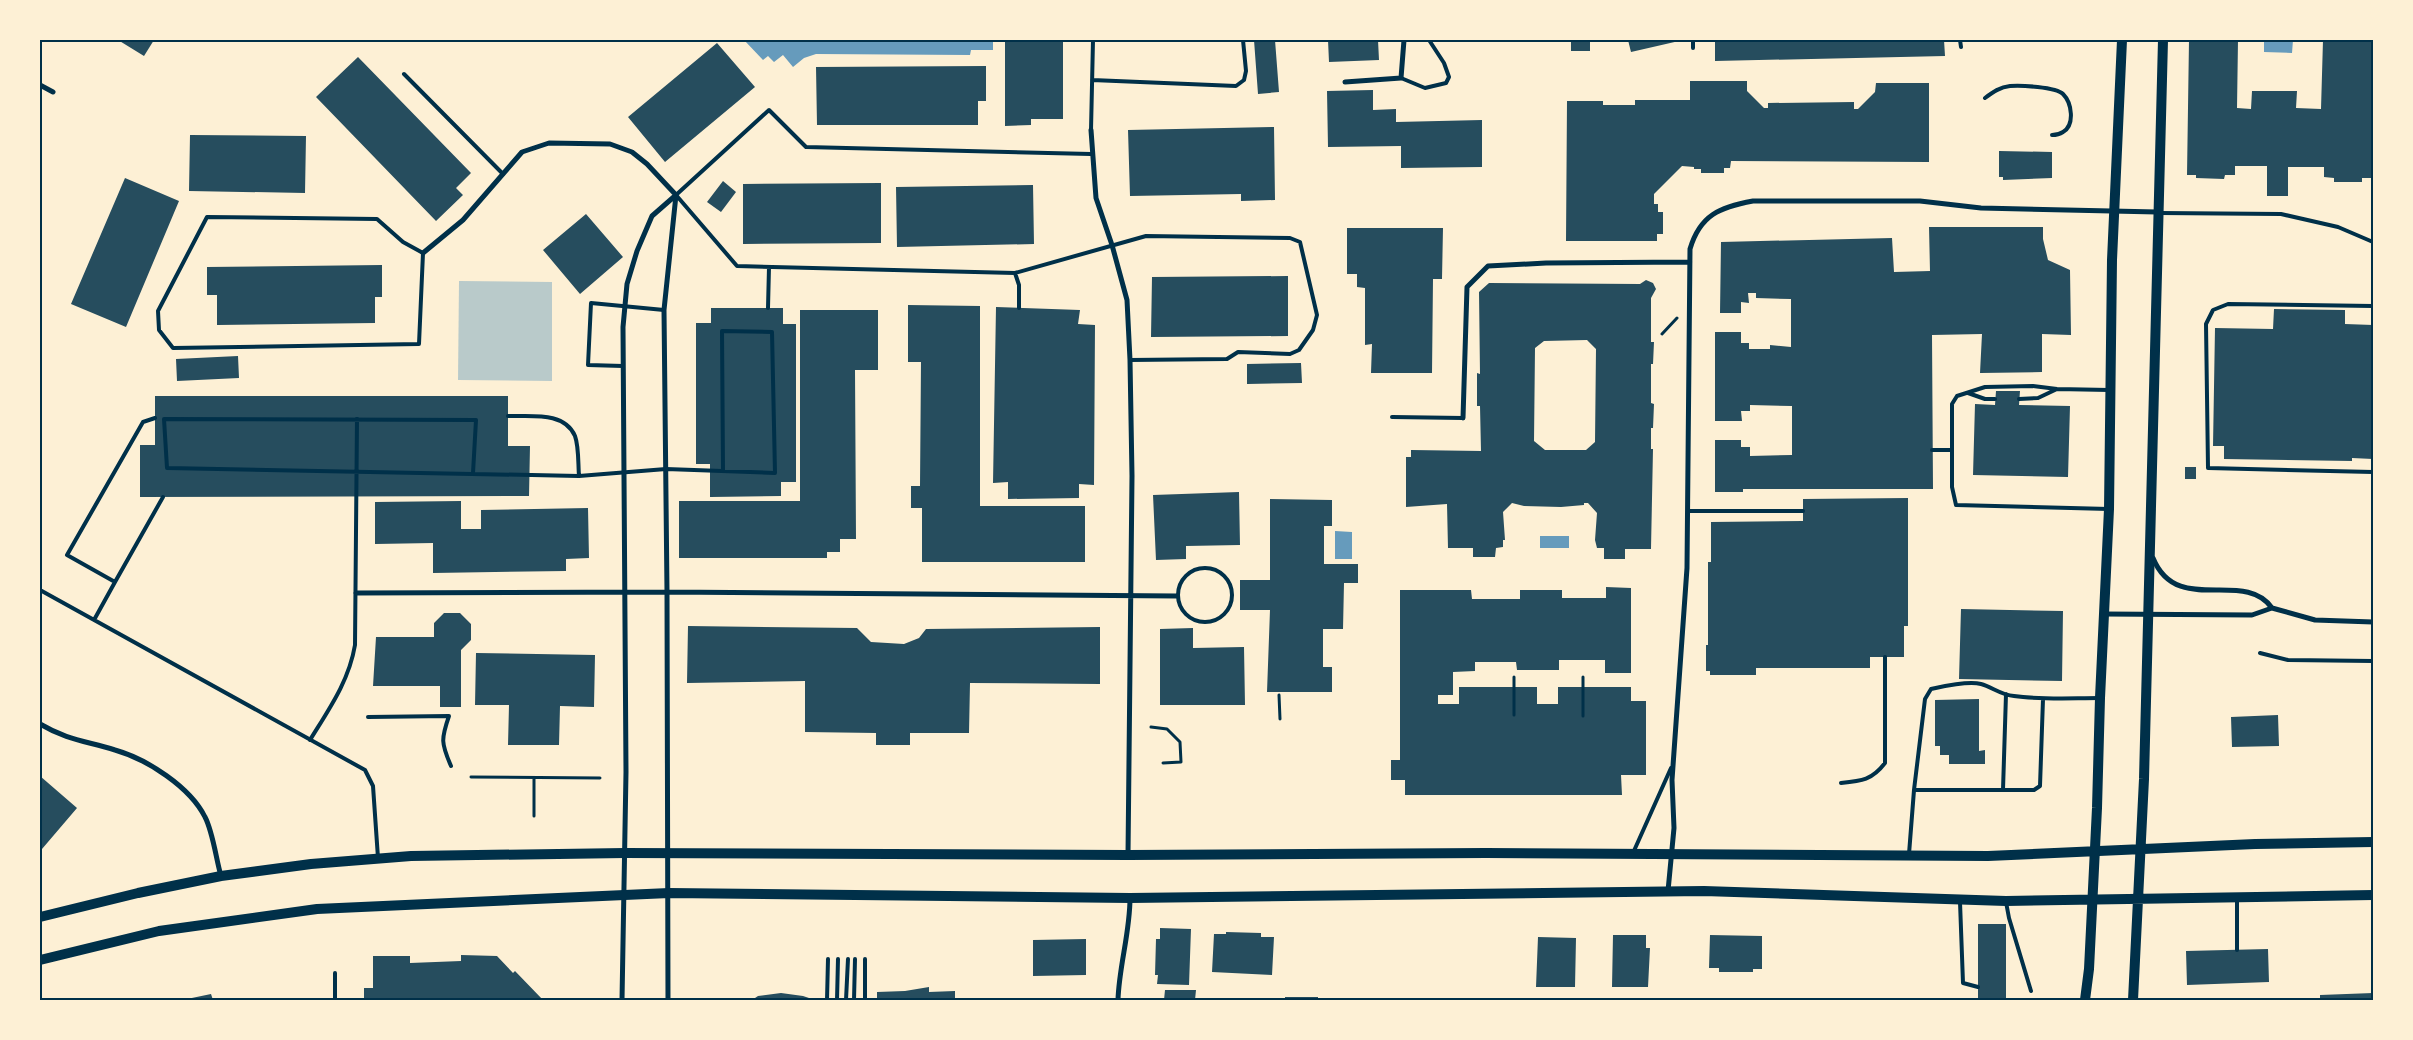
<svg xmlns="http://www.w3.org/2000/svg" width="2413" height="1040" font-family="'Archivo Narrow',sans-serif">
	<rect width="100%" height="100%" fill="#fdf0d5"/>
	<path fill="#b9caca" d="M459,281L552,282V381L458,380Z"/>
	<path fill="#669bbc" d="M744,40H993V50H971L970,55L816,54L804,58L793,67L783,55L774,62L768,56L763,60Z
		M2264,40H2293L2292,53L2264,52Z
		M1335,531L1352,532V559H1335Z
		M1540,536H1569V548H1540Z"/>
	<path fill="#264d5e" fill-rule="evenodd" d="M118,40H154L144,56Z
		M1005,40H1063V119H1031V125L1005,126Z
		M1254,40H1275L1279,92L1258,94Z
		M1328,40H1378L1379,60L1329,62Z
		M1571,40H1590V51H1571Z
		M1628,40H1678L1679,41L1631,52Z
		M1715,40H1944L1945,56L1715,61Z
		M2189,40H2238L2237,108L2251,109L2252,91H2297L2296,108L2321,109L2323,40H2373V178H2362V182H2334V178L2324,177V167H2288V196H2267V166H2235V175H2225L2224,179L2196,178V175H2187Z
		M717,43L755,87L665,162L628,117Z
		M358,57L471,173L456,188L463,195L436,221L316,97Z
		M986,66V101H978V125H817L816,67Z
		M1690,81H1747V91L1764,108H1768V103L1854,102V109H1858L1875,92L1876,83H1929V162L1731,161L1730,168H1724V173H1701V169H1694V167L1682,166L1654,194V204H1658V212H1663V234H1657V241H1566L1567,101H1603V105H1635V100H1690Z
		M1373,90V110L1396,109V122L1482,120V167L1401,168V146L1328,147L1327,91Z
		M1274,127L1275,200L1241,201V194L1130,196L1128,130Z
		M190,135L306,136L305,193L189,191Z
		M1999,151L2052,152V178L2003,180V177H1999Z
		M125,178L179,201L126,327L71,304Z
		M723,181L736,192L721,212L707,202Z
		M881,183V243L743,244V184Z
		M1033,185L1034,244L897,247L896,187Z
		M586,214L623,257L580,294L543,250Z
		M1929,227H2043V239L2048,260L2070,270L2071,335L2042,334V372L1980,373L1982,334L1932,335L1933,489H1743V492H1715V440H1741V447H1750V456L1792,455V406L1750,405V411H1741L1742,421H1715V332H1741V343H1749V349H1770V345L1791,347V299L1756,298V293H1748L1749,303L1741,302V313H1720L1721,242L1892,238L1894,272L1930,271Z
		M1347,228H1443L1442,279H1433L1432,373H1371L1372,344L1365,345V288L1357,287V274H1347Z
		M382,265V297H375V323L217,325V295H207V267Z
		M1288,276V336L1151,337L1152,277Z
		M1646,280L1653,283L1656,289L1651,298V342H1654L1653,364H1651V403L1654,404L1653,428H1651V449H1653L1651,549H1625V559H1604V548H1597L1595,540L1597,513L1588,503H1584V505L1561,507L1524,506L1512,503L1503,512L1505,540H1503V547L1496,548L1495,557H1473V548H1448L1447,504L1406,507V457H1411V450L1481,451L1480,406H1477V373L1480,374L1479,292L1489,283L1640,284ZM1587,340L1596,349L1595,442L1586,450H1545L1534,441L1535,348L1544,341Z
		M908,305L980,306V506H1085V562H922V508H911V486H920L921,362H908Z
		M996,307L1080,310L1078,324L1095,325L1094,485L1079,484V498L1008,499V482L993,483Z
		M711,308H783V324H796V482H781V496L710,497V464H696V323H711Z
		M2274,309L2345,310V324L2373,325V459L2352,458V461L2224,459V446H2213L2215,328L2273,329Z
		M800,310H878V370H855L856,539H840V552H827V558H679V501H800Z
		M238,356L239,378L177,381L176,359Z
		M1301,363L1302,383L1247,384V364Z
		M1996,391H2020L2019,405L2070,406L2068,477L1973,475L1975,404L1995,405Z
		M155,396H508V446H530L529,496L140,497V445H155Z
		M2185,467H2196V479H2185Z
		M1239,492L1240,545L1186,546V559L1156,560L1153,495Z
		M1908,498V626H1904V657H1870V668H1756V675H1710V671H1706V645H1708V562H1711V522L1803,521V499Z
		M1270,499L1332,500V526H1324V564H1358V583H1344L1343,629H1323V667H1332V692H1267L1270,610H1240V580H1270Z
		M461,501V529H481V510L588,508L589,558L566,559V571L433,573V543L375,544V502Z
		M1606,587L1631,588V673H1605V660H1559V670H1517L1516,662H1475V671L1453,672V695H1438V704H1459V687H1537V704H1558V687H1631V701H1646V775H1621L1622,795H1405V780H1391V760H1400V590H1471L1472,599H1520V590H1562V598H1606Z
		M1961,609L2063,611L2062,681L1959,679Z
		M444,613H460L471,624V640L461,650V707H440V686H373L376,637H434V623Z
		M688,626L857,628L871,642L904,644L919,638L926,629L1100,627V684L970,683L969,733H910V745H876V733L805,732V681L687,683Z
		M1193,628V648L1244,647L1245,705H1160V629Z
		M476,653L595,655L594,707L560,706L559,745H508L509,705H475Z
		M1979,699V751L1985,750V764H1949V755H1940V746H1935V700Z
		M2278,715L2279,746L2232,747L2231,717Z
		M40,776L77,808L42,849L40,847Z
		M1978,924H2006V999H1978Z
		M1160,928L1191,929L1189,985L1157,984L1158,975H1155L1156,939H1160Z
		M1226,932L1261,933V937H1274L1272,975L1212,972L1214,934H1226Z
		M1613,935H1646V948H1650L1648,987H1612Z
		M1710,935L1762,936V969H1753V972H1719V968H1709Z
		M1538,937L1576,938L1575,987H1536Z
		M1086,939V975L1033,976V940Z
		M2268,949L2269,982L2187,985L2186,951Z
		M461,955L497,956L513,973L515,971L543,1000H364V988H373V956H410V963L461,961Z
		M929,987V992L955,991V1000H877V992L905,991Z
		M1165,990H1196L1195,1000H1164Z
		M781,993L803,996L815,1000H752L758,996Z
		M2373,993V1000H2320V995Z
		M211,994L213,1000H187V999Z
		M1285,997H1318V1000H1285Z"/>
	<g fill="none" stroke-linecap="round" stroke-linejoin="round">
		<path stroke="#003049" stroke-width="3" d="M1662,334L1677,318
			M1514,677V715
			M1279,695L1280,719
			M1583,716V677
			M1151,727L1167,729L1180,742L1181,762L1163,763
			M471,777L600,778
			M534,778V816
			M346,1000H363"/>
		<path stroke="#003049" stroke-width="4" d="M1960,40L1961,47
			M1693,48V40
			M404,74L503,174
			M1401,78L1425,88L1446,83L1449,77L1444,63L1429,40
			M1092,80L1236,86L1244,80L1246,71L1243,40
			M1985,98C1993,92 2000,87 2010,86C2020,85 2056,87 2063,94C2072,103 2075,125 2063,132C2060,134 2055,135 2052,135
			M1091,130L1093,40
			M1091,154L806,147L769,110L676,195L737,266L1015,273L1146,236L1290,238L1300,242L1317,315L1313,330L1299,350L1290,354L1238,352L1227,359L1130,360
			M2160,213L2281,214L2338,227L2373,242
			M207,217L377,219L403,242L423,253L419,344L173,348L159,330L158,311Z
			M1015,273L1019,285V308
			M2373,306L2228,304L2213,310L2206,324L2208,468L2373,472
			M768,308L769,267
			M623,366L588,365L591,303L664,310
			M1968,393L1985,399H1995
			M2019,399L2038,398L2057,389
			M508,416C531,417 564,411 575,436C579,447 578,464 579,476
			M1392,417L1463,418
			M155,418L143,422L67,555L115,582L163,497
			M1932,450H1952
			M473,473L476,420L164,419L167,468L579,476L666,469L775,473L772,332L722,331L723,471
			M2109,509L1956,505L1952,487V404L1957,396L1985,387L2033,386L2057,389L2109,390
			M1688,511H1803
			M1178 595a27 27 0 1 1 54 0a27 27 0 1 1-54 0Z
			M40,590L365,770L373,786L378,858
			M94,620L115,582
			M2260,653L2288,660L2373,661
			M368,717L449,716C441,739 441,743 451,766
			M310,740C329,709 349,681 355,645L357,419
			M1841,783C1862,781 1872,780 1885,763V657
			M1914,790L1925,699L1931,689C1943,686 1969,681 1981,684C1992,687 2001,695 2014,696C2042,700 2071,698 2100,698
			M2003,790L2006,694
			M1633,853L1671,768
			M1909,854L1914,790H2034L2040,786L2043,699
			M2237,898V950
			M1960,902L1963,983L1978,987
			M2006,902L2009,918L2031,991
			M865,959V1000
			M335,973V1000
			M827,1000L828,959
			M837,1000L838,959
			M846,1000L848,959
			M854,1000L855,959"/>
		<path stroke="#003049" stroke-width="5" d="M1345,82L1401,78L1404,40
			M40,85L53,92
			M1091,130L1096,198L1112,245L1127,300L1130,360L1132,476L1128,855
			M423,253L463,220L522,152L549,143L610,144L632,152L647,164L676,195
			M1463,418L1467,287L1488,266L1546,263L1690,262
			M356,593L667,592L1177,596
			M2272,608L2315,620L2373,622
			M2104,614L2252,615L2272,608C2244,568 2177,617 2153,558
			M40,724C67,740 86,741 115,750C147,759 190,787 205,817C213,832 216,859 221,876
			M1668,891L1674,828L1672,780L1687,568L1690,249C1700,215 1720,207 1753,201H1920L1981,208L2157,212
			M622,1000L626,772L623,327L627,284L637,251L652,216L676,195L664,310L667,592L668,1000
			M1118,1000C1119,966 1130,933 1130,898"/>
		<path stroke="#003049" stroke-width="10" d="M40,917L138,893L221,876L311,864L411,856L625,853L1128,855L1486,853L1988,856L2255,844L2373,842
			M40,960L159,931L317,909L669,893L1130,898L1704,891L2006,901L2373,895
			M2085,1000L2089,969L2097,808L2100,698L2109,509L2112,260L2122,40
			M2133,1000L2144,779L2163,40"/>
	</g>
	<rect width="2413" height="1040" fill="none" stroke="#fdf0d5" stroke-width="82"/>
	<rect x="41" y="41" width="2331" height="958" fill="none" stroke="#003049" stroke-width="2"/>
</svg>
